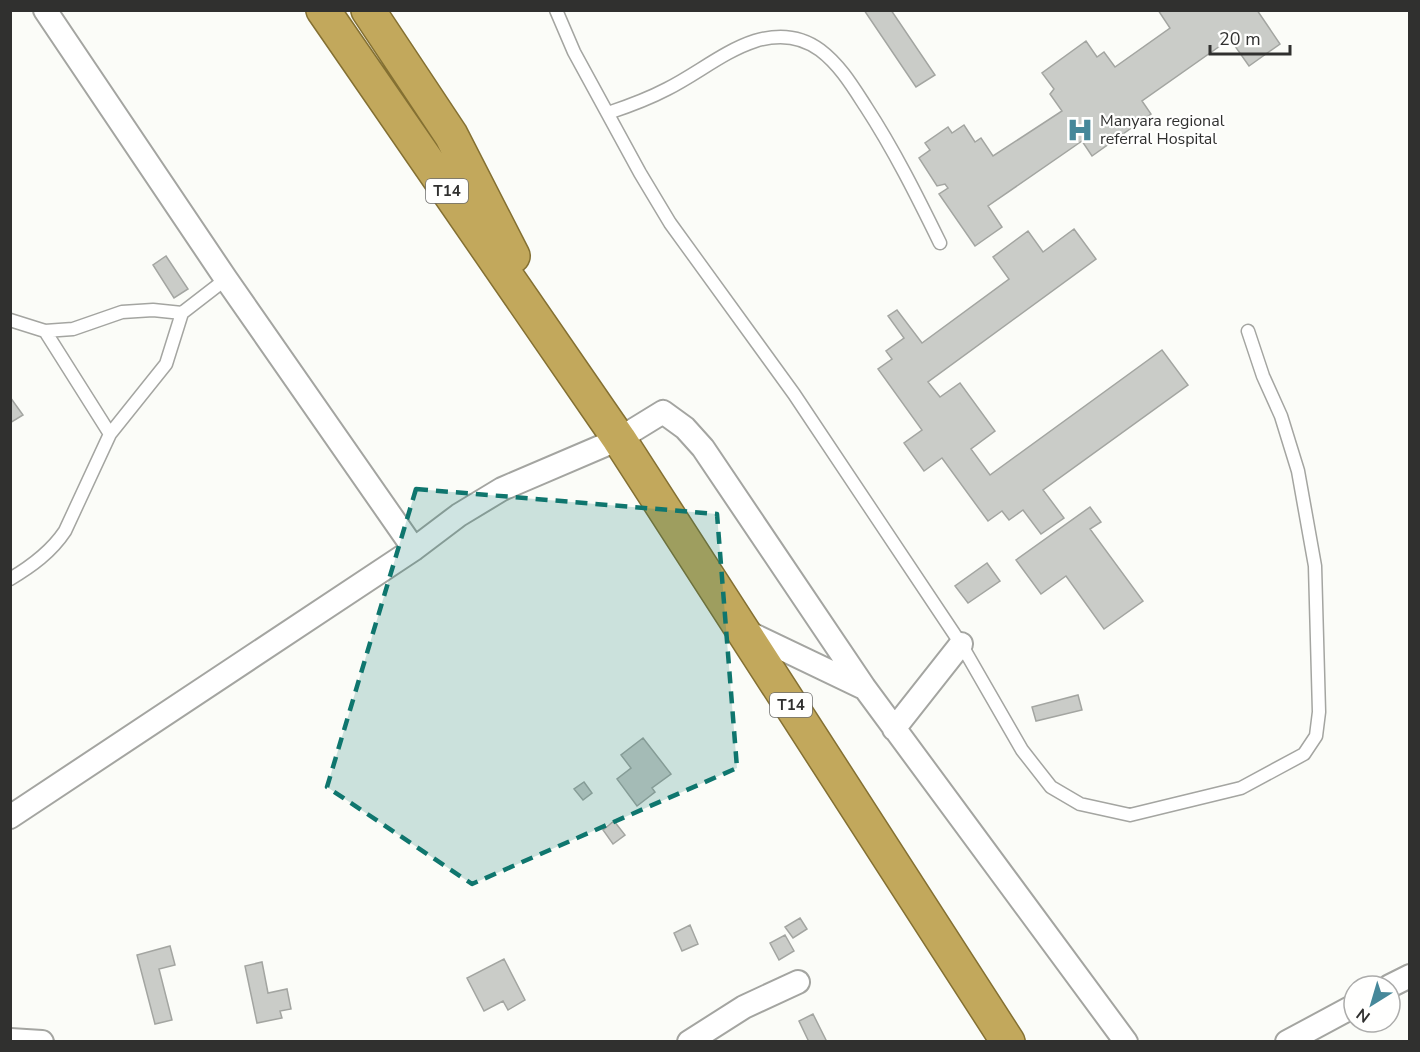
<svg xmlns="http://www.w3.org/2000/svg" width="1420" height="1052" font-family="'Nunito Sans',sans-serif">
	<rect width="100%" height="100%" fill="#fbfcf8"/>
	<path fill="#caccc8" stroke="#a3a5a1" stroke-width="1.5" d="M864,10H891L935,75L916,87Z
		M1158,10H1257L1280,44L1249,66L1230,39L1142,101L1151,114L1092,156L1082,141L988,206L1002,227L975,246L939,194L948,188L945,184L937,186L919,158L930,150L925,143L948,127L952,133L964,125L975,142L981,138L993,156L1062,111L1050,94L1054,89L1042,73L1086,41L1097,57L1104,52L1115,67L1170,28Z
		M1074,229L1096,259L928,382L940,397L960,383L995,431L971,449L990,475L1162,350L1188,385L1043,490L1064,518L1041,534L1023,510L1009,520L1002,511L988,521L942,458L924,471L904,443L922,430L878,369L892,359L886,351L904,338L888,316L897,310L922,343L1009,279L993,257L1028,231L1043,252Z
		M166,256L188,289L174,298L153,265Z
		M10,397L23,415L10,423Z
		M1090,507L1101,522L1090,529L1143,601L1104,629L1066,576L1041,594L1016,560Z
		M987,563L1000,581L968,603L955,586Z
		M1078,695L1082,710L1036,721L1032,707Z
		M643,738L671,774L652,788L655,792L637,806L617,779L631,768L621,755Z
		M584,782L592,793L583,800L574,789Z
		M614,821L625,835L613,844L603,830Z
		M800,918L807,929L793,938L785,927Z
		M690,925L698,944L682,951L674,933Z
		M785,935L794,951L779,960L770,943Z
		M170,946L175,965L159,969L172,1020L155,1024L137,955Z
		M504,959L525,1000L508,1010L503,1001L484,1011L467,978Z
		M262,962L268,993L287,989L291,1009L280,1011L282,1018L257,1023L245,966Z
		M813,1014L827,1042H809L799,1021Z"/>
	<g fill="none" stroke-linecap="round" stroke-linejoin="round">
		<g stroke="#a4a5a1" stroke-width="15">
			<path id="service" d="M556,10L574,52L640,173L670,223L794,394L961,644L1022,750L1051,787L1080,804L1130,815L1241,788L1304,754L1316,736L1319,712L1315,566L1298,471L1281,416L1263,376L1248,331
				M608,113C629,106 648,99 667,89C697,74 724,51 755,41C778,34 801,36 820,50C840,65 853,87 866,107C894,150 917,196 940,243
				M10,320L45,331L73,329L122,312L153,310L182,313
				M45,331L110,434
				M10,579C32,566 51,552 65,531L110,434L166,364L182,313L226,279"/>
		</g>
		<g stroke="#a4a5a1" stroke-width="26">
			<path id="minor" d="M45,10L226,279L414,549
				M743,630L862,687
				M894,729L961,644
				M10,817L414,549L459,515L502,489L619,439L663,412L685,428L703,448L864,687L1126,1042
				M1390,986L1410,976
				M10,1040L42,1042
				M689,1042L744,1007L798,982
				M1287,1042L1354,1006"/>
		</g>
		<g stroke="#847032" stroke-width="36">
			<path id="trunk" d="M323,10L619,439L1008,1042
				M368,10L451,135L513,256"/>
		</g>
		<use href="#service" stroke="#fff" stroke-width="12"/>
		<use href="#minor" stroke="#fff" stroke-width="22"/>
		<use href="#trunk" stroke="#c2a85c" stroke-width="33"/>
	</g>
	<path fill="#0f766e" fill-opacity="0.2" stroke="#0f766e" stroke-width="4.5" stroke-dasharray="12 8" stroke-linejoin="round" d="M416,489L717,514L737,768L472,884L327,787Z"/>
	<defs>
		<g id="hospital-bare" transform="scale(2.07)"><path d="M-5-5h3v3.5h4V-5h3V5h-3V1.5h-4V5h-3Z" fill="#46889a" stroke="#fffffe" stroke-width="2.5" paint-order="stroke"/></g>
	</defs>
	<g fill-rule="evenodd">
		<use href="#hospital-bare" x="1080" y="130"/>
	</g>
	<g text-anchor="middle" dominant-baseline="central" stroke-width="4.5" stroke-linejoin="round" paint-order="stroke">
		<g fill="#fffffe" stroke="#6e6e6d" stroke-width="1.5">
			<rect x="426" y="179" width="42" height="24" rx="4.5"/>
			<rect x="770" y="693" width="42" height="24" rx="4.5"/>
		</g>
		<g font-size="15" font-weight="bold" fill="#30302f">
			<text x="447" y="191">T14</text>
			<text x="791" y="705">T14</text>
		</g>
		<g font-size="16" fill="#30302f" stroke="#fffffe" text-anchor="start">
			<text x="1100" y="121">Manyara regional<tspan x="1100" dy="18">referral Hospital</tspan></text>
		</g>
	</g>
	<rect width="1420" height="1052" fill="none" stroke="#30302f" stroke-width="24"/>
	<g transform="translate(1372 1004) rotate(217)"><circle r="28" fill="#fffffe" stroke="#acacab" stroke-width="1.5"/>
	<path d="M0-4.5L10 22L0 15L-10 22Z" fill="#46889a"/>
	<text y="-9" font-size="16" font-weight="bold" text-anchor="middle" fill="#30302f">N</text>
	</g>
	<path d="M1210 45v9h80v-9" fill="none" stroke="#30302f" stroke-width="3"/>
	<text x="1219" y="45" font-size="18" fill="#30302f" stroke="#fffffe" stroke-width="4.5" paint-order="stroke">20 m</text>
</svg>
